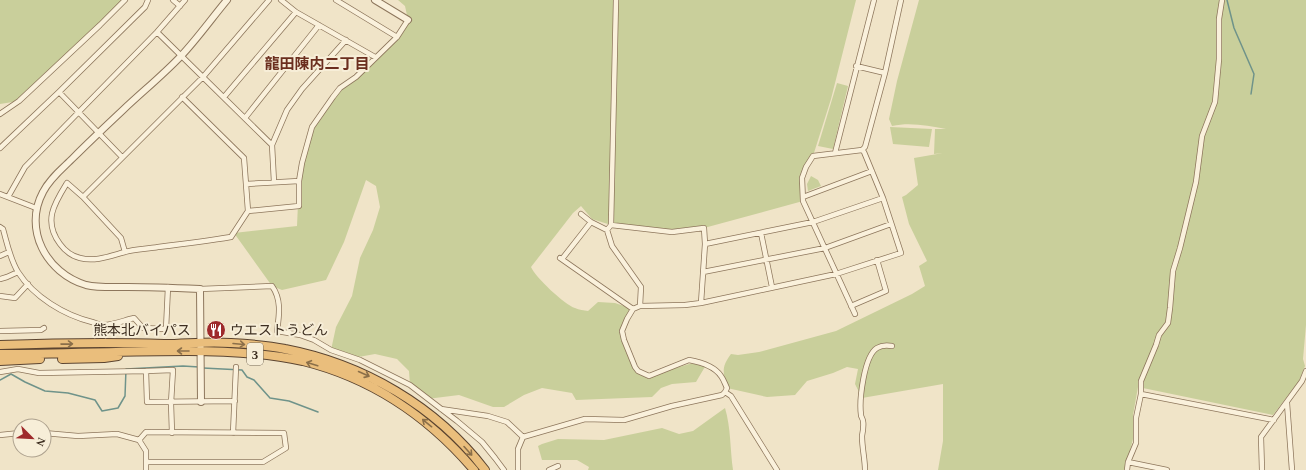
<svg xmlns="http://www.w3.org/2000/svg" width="1306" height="470" font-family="'Times New Roman','Noto Sans JP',serif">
	<rect width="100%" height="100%" fill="#f0e4c8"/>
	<path fill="#c9cf9b" d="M0,0H125L19,101L0,104Z
		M398,0H856L831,99L813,156L804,171L803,201L704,228L683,231L611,225L592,219L581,206L573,213L531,267C535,277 565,305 575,308C579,310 584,310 588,311L598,302L615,303L633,309L622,331L635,367L649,376L696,362L706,365L696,382L672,384L661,388L652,397L576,400L572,393L542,388L524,395L504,407H493L459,395L427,399L410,385L409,371L397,359L375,354L353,358L331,350L336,327L352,296L360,258L373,230L380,207L376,186L366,180L344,242L326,280L282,290L272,286L234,233L297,226L299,181L312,127L333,97L397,37L408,20L405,6Z
		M919,0H1306V325L1303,359L1305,366L1299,381L1273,415L1138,387L1133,415V439L1125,470H938L943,441V384L862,398L855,384L858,369L847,367L833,373L807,381L795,395L767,397L727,388C723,373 721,367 731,354L738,355L759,352L836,331L912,294L925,286L919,266L927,261L909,224L902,197L906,195L918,185L914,158L943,153L934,154L935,129H946C928,126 911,122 892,126L889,119L897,81Z
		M837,83L848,86L833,149L818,146Z
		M890,127L932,129L929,147L893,144Z
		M811,176L818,180L821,186L808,191L807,184Z
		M725,408C731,428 730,449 733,470H588L589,467L577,460H542L538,446L542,444L558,439L604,440L662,428L679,434L693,431Z"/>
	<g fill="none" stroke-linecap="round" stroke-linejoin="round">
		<path stroke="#6f938a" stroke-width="1.5" d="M1227,0L1234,28L1254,74L1251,94
			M203,368L242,370L247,377L254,380L270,398L289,401L318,412
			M0,380L11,374L25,382L45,391L68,393L95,400L102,411L118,408L125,396L126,369L183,366L199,367"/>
		<g stroke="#8d765c" stroke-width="6">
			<path id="minor" d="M173,0L180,6
				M281,0L296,12L375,57
				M336,0L397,37
				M157,32L272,145
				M856,66L885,73
				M59,92L122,157
				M224,97L296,12
				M0,114L19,101L100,25L125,0
				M245,118L319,25
				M0,148L59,92L145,7L148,0
				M862,150L865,147L885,73L901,0
				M835,153L874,0
				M274,182L272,145L287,110L302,89L346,40
				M246,184L299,181
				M0,194L36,208
				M8,197L25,167L157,32L185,0
				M83,197L203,77L269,0
				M803,197L872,171
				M248,211L299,206V181L302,163L312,127L333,97L340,88L356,77L397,37L408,20
				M581,214L591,222L607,230L611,225L616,0
				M611,225L672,232L704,228L705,244L701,303
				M0,227L3,229C7,243 10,259 18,272C34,297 64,315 92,322C96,323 100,325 104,325C113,325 125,320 134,318L143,328L166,329L168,287
				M607,230L612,246L641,287L640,306
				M761,233L772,287
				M705,244L813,222L883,198
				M125,252L121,238L83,197L67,183C54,204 43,221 60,244C65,251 72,256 80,258C95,262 110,256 125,252C135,249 147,249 158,247C183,244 207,241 231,237L248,211L244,158L182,97
				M0,256L9,252
				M560,258L633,309
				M562,259L591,222
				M703,272L825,248L891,224
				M0,279L7,277L18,272
				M200,289L272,286C282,300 279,316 277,331L300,335L314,340L331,350L360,360L410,385L457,421L482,442L495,458L504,470
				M0,296L15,298L28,284
				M851,306L886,291L877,260
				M855,314L803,201L802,178L806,167L813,156L862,150
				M0,331L41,330L44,328
				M0,372L18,369L39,373L146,371
				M725,392L731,396L777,470
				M1141,394L1274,420
				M1287,403L1292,470
				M441,409L488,416L507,422L523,437
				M44,433L78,436L117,434L139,440L146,451V470
				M172,433L171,403L173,370L146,371L147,402L235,401
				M233,433L236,367
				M0,435L20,433
				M523,437L585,419L624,420L672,406L722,395L725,392L727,388C725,384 724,380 721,376C715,367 700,362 689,360L649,376L638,371L635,367L624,340L622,331L627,319L633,309L640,306L685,305L701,303L836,274L901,253L883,198L864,152L862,150
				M139,440L146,432L284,433L286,448L263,462H146
				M1128,462L1167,470
				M518,470V449L523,437
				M549,470L558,466
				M865,470C865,459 862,448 862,436C863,431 864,426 863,421C863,419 861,417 861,415C859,400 864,356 877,348C882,345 887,345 892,346
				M1127,470L1128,462L1136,443V418L1141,394V381L1156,345L1159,335L1168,323L1170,308L1173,271L1180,248L1196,182L1202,136L1215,102L1219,59V19L1222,0
				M1262,470L1261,437L1302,381L1306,371"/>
		</g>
		<g stroke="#8d765c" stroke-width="8">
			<path id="tertiary" d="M375,0L408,20
				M201,402L200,289C176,288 152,287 128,287C114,287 99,288 86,285C46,273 23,229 43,192C50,178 63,168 73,158C90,141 107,125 123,110C142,92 163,75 181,56C197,39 212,18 227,0"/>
		</g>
		<g stroke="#5b4430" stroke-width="10">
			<path id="trunk" d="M0,345C54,343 109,342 164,344C186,344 208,341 230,343C248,344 267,345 285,349C363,364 436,406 485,470
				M0,354C63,354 125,351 188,351C226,351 265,353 303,361C371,378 429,417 474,470
				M62,359L104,358L118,356
				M0,361L40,359"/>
		</g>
		<use href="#minor" stroke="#faf1dc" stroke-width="4.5"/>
		<use href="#tertiary" stroke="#faf1dc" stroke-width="6"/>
		<use href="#trunk" stroke="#eabe7c" stroke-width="8"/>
	</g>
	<defs><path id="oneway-shaft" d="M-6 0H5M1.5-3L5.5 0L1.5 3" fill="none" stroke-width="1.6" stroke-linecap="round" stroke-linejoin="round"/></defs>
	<g stroke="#8b6f49">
		<use href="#oneway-shaft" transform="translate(67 344) rotate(-1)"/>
		<use href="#oneway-shaft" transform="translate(239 344) rotate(5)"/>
		<use href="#oneway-shaft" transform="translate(183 351) rotate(-180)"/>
		<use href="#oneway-shaft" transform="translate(312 364) rotate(-163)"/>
		<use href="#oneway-shaft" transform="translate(364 374) rotate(24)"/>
		<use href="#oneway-shaft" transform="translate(427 423) rotate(-141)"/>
		<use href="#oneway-shaft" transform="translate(468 451) rotate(48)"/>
	</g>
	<defs>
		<g id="restaurant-disc" transform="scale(1)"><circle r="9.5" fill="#9e2a2b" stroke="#f7eed8"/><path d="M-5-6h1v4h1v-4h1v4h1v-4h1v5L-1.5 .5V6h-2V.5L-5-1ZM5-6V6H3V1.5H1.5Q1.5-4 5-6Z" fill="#fff"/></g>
	</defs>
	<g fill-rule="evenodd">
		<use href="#restaurant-disc" x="216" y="330"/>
	</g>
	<g text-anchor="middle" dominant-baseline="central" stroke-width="4" stroke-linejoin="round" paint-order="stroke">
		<rect fill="#f7eed8" stroke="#756857" stroke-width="1" x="247" y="343" width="16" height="22" rx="3"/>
		<g font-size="13" font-weight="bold" fill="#3d2e20">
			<text x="255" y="354">3</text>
		</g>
		<g font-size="14" fill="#3d2e20" stroke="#f7eed8">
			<text x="142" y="330">熊本北バイパス</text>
		</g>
		<g font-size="14" fill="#3d2e20" stroke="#f7eed8" text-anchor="start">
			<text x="230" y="330">ウエストうどん</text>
		</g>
		<g font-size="15" font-weight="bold" fill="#6b2e1e" stroke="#f7eed8">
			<text x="317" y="64">龍田陳内二丁目</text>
		</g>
	</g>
	<g transform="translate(32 438) rotate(114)"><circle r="19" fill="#f7eed8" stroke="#ada18e"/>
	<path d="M0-3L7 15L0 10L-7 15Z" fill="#9e2a2b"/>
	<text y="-6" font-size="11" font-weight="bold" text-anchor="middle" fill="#3d2e20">N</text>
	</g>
</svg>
